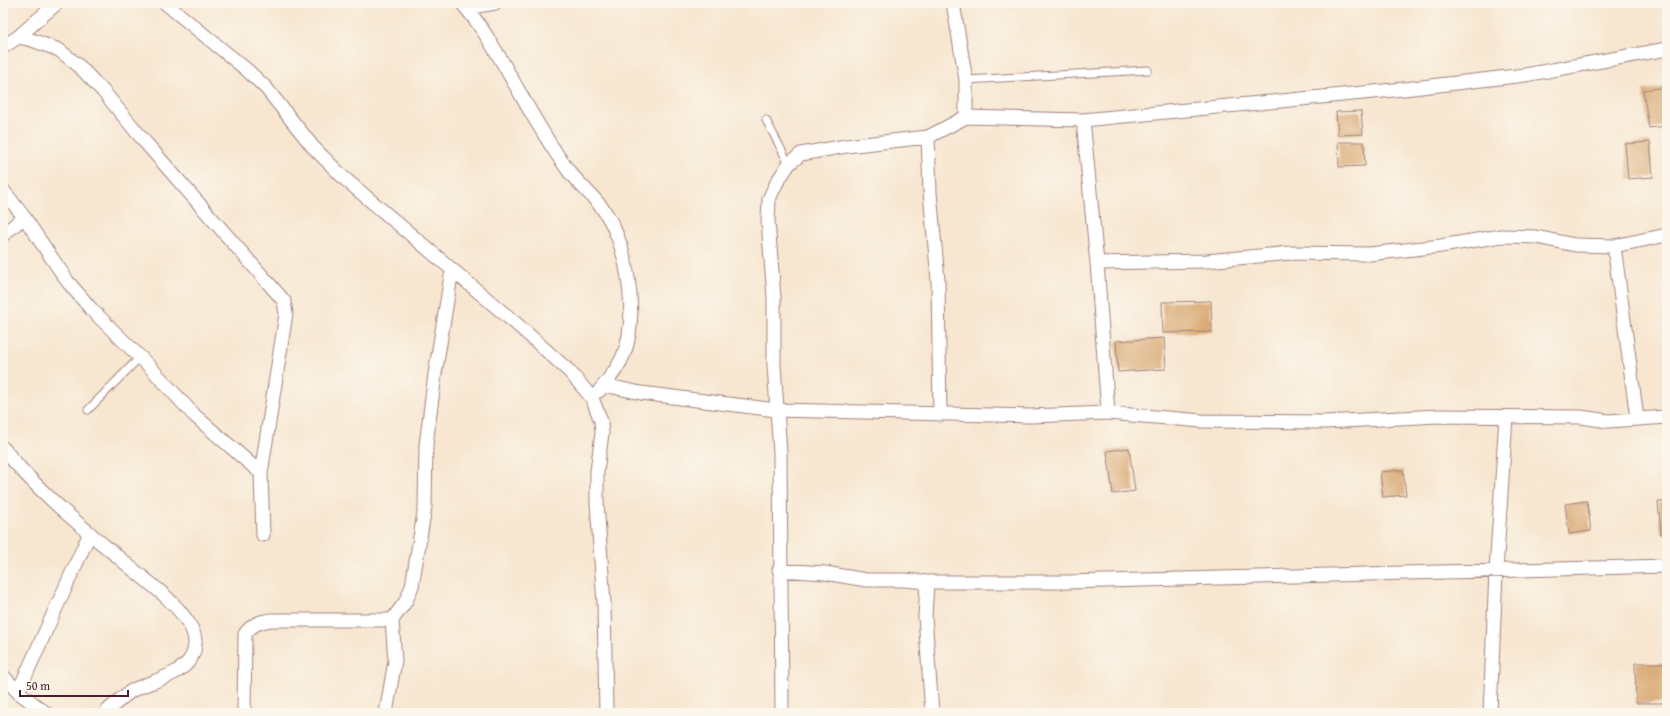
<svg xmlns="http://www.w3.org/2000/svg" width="1670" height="716" font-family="'Gentium Book Plus',serif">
	<rect width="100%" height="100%" fill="#fbf7ec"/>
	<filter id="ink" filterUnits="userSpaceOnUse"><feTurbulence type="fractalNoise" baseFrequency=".025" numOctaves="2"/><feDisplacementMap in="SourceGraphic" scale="8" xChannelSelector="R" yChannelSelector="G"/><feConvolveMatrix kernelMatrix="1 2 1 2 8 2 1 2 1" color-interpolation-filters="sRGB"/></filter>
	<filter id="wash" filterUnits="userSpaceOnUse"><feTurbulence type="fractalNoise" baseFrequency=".012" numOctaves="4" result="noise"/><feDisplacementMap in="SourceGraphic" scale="16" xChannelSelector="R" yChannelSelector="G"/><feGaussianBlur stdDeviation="0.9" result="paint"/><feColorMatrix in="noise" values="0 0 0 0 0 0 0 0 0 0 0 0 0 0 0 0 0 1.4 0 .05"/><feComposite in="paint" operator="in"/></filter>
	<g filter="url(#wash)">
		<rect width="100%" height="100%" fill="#f7e6d0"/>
		<g id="blocks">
			<path fill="#daac77" d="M1667,87V126L1649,128L1643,90Z
				M1361,111L1363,134L1338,135L1336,112Z
				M1338,142H1364L1365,166L1339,167Z
				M1650,142L1653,177L1628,179L1625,144Z
				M1211,301L1212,332L1163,333L1162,302Z
				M1164,338L1166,369L1118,372L1116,341Z
				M1129,448L1135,491L1113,494L1107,451Z
				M1403,470L1406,495L1383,497L1380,472Z
				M1587,501L1591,531L1569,534L1565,504Z
				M1658,502H1667V534H1661Z
				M1635,663H1667V703H1636Z"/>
		</g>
	</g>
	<g filter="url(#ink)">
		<use href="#blocks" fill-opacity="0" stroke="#a0827e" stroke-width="1"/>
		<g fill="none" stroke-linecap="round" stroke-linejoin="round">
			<g stroke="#a0827e" stroke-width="9">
				<path id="service" d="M966,80L1148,70
					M766,120L789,164
					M88,410L140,357"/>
			</g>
			<g stroke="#a0827e" stroke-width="15">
				<path id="minor" d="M165,3L247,70L266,88L313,147L345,179L520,327L569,371L592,398L601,421L602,433L597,471V503L604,603L606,713
					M462,3C494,40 515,88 541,129C550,144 560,160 571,174C583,188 598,200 607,215C628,249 639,319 623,356C618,369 608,380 599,391
					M953,3L966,80V117
					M466,8L495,3
					M18,37L32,40L59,50L79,66L103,91L145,142L284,301L286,314L261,473L263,535
					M3,47L18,37L57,3
					M1083,120L1097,263L1108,413
					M928,137L930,192L938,280L940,415
					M3,190L24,217L68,282L92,310L150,367L194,415L261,473
					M3,235L24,217
					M1614,246L1637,418
					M1097,263L1207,261L1290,253L1369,254L1441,246L1501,236L1536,237L1575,245L1614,246L1667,235
					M604,385L641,393L776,410L1030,416L1108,413L1202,421L1325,422L1438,416L1581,417L1608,421L1667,417
					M3,448C37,491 82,527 124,562C145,580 175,600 189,624C196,635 197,647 191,658C180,676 151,681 133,690C123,696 114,705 105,713
					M779,570L825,573L866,580H905L927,582L925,617L932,713
					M927,582H1067L1667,566
					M3,676L18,692L46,713
					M18,692L90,533
					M244,713L245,634C252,624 259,622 271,620H392
					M386,713L395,661L392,620L406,601L412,586L425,507L426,445L435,374L452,270
					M782,713L780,453L774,365V297L768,221L769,199L777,182L789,164L801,154L846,146L928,137L966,117L1083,120L1404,89L1525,75L1667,49
					M1490,713L1496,571L1506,417"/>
			</g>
			<use href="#service" stroke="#fff" stroke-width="7"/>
			<use href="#minor" stroke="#fff" stroke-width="13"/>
		</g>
	</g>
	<rect width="1670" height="716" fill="none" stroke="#fbf7ec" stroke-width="16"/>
	<path d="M20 690v6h108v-6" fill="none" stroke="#4a1f2b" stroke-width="2"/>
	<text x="26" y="690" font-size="12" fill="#4a1f2b" stroke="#fbf7ec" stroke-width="3" paint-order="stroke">50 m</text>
</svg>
